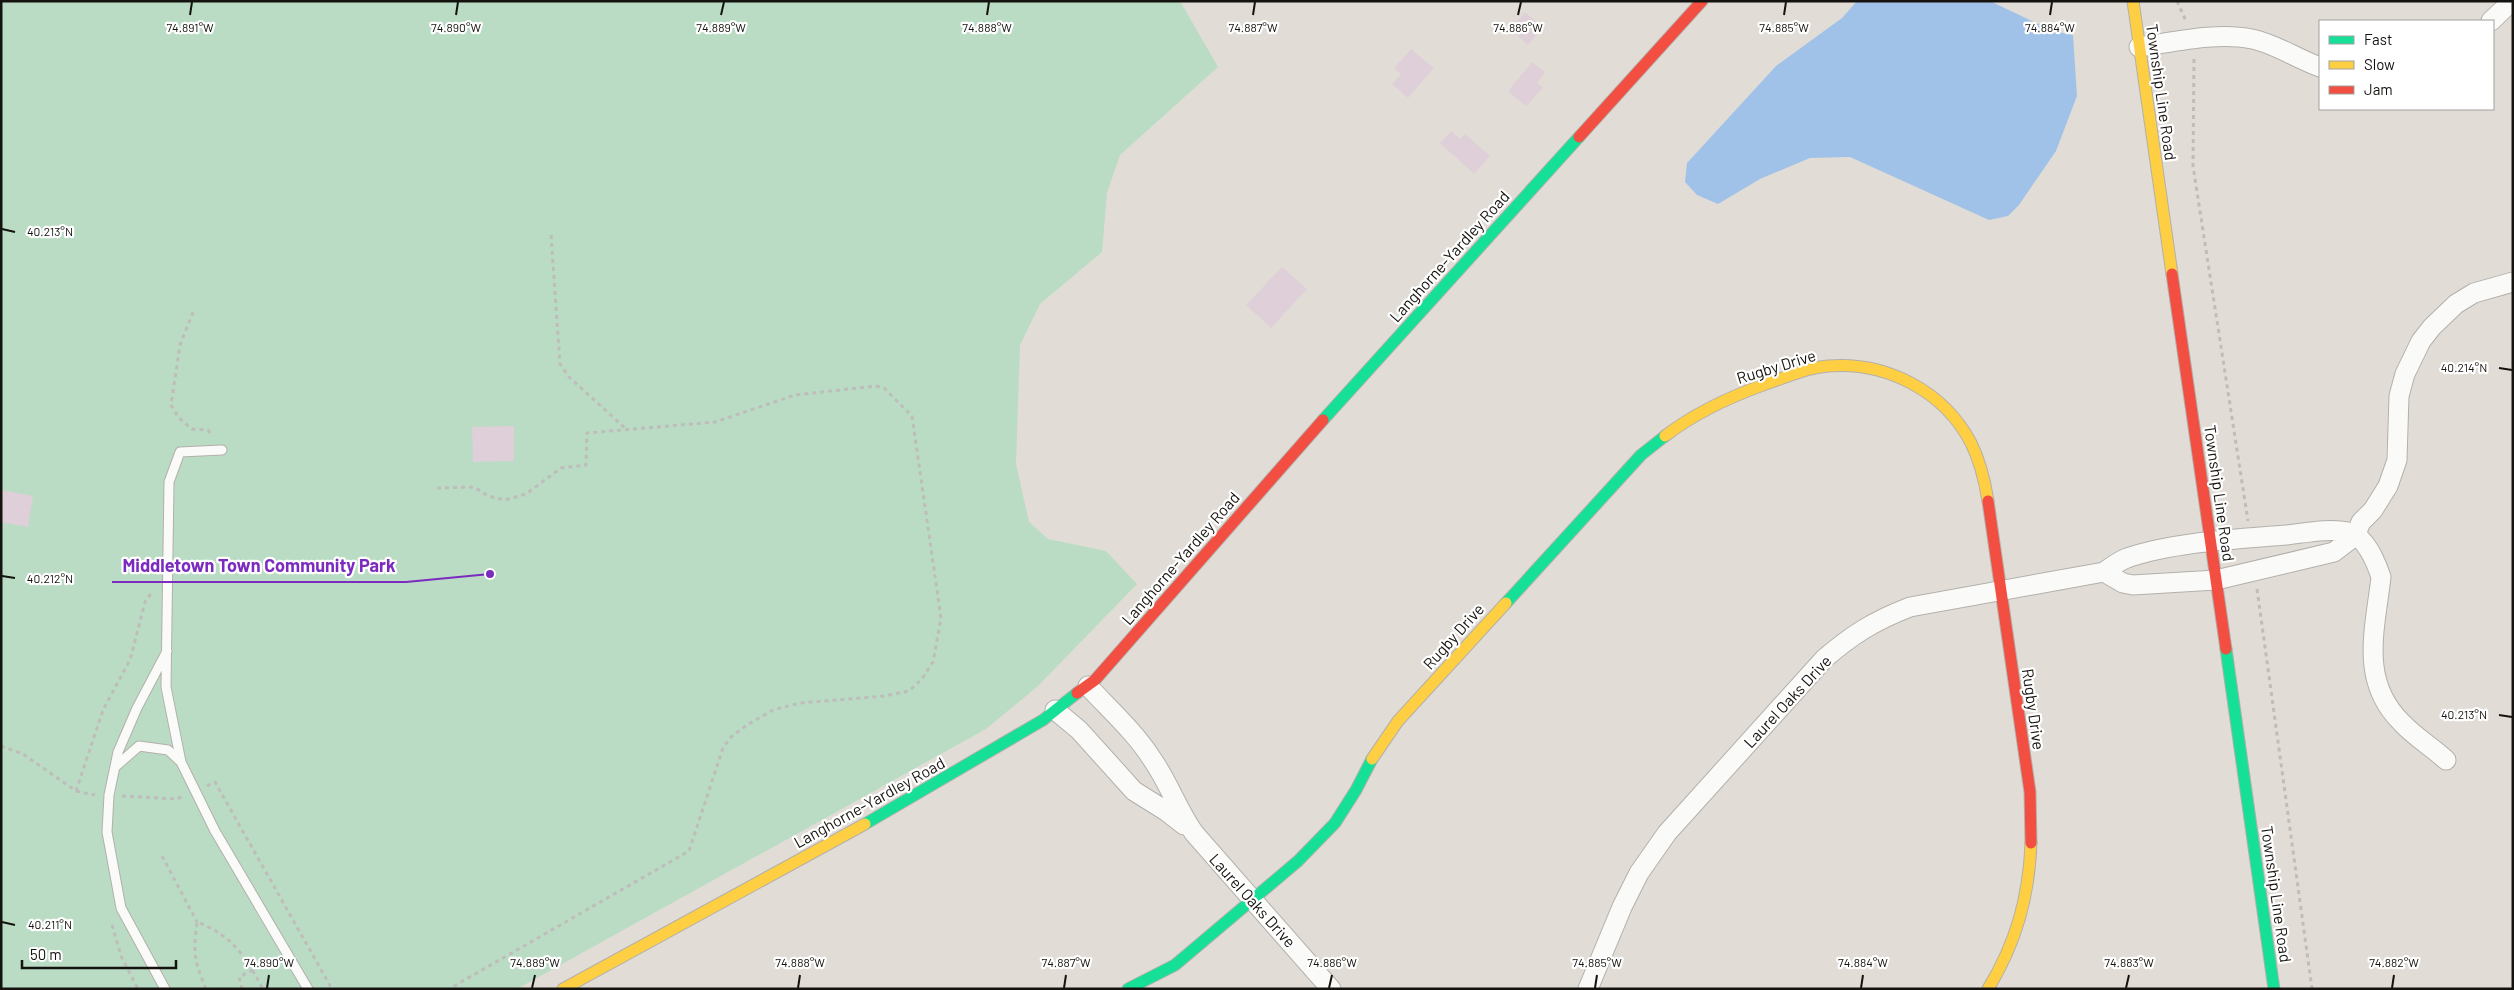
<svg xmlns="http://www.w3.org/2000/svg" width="2514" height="990" font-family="Barlow,sans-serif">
	<rect width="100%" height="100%" fill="#e1ddd6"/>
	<path fill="#badcc4" d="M1,1H1180L1218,67L1120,155L1107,193L1102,252L1040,304L1020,345L1016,464L1029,522L1048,539L1106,551L1137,584L1038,686L986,729L517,989H1Z"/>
	<path fill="#a1c2e8" d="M1857,1H1990L2053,31L2073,35L2077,96L2056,151L2019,205L2008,216L1989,220L1850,157L1810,158L1760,179L1718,204L1697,195L1685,182L1687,163L1776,66L1842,18Z"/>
	<path fill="#dfcfd8" d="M1525,12L1543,27L1528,45L1510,29Z
		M1411,49L1434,68L1408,98L1392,84L1401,74L1394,68Z
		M1532,62L1545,72L1537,83L1543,88L1526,106L1508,91Z
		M1451,131L1460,139L1465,134L1490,156L1474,174L1440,143Z
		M1282,267L1307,289L1271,328L1246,305Z
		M514,426V461L473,462L472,427Z
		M1,490L33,496L28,527L1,522Z"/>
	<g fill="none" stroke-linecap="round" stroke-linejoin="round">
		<g stroke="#b3b0ab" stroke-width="11">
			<path id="lane" d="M222,450L180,452L169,482L166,687L181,762L215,831L308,989
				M115,767L139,746L168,750L181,762
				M165,989L121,908L107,832L109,795L118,752L137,708L167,651"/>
		</g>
		<g stroke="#b3b0ab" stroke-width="21">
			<path id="street" d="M2491,21L2512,1
				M2139,47C2175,42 2216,32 2252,39C2276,44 2297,59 2320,67
				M2104,572L2123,583L2133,585L2216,580L2334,552L2355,536L2361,522L2373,510L2388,486L2397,460L2399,396L2405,374L2421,341L2432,327L2456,304L2474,293L2513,282
				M1088,686C1109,709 1135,732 1152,759C1169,783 1177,809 1194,833L1331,989
				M1055,710L1079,730L1134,791L1166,811L1184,825
				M1588,989L1622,907L1639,873L1667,833L1824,659C1853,634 1874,621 1910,607L2104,572C2111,567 2119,561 2127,558C2173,542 2237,539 2286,535C2305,533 2329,528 2348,532C2365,535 2376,562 2381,577C2375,630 2359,681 2402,723C2415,737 2432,747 2446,760"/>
		</g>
		<g stroke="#b3b0ab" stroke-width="13">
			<path id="fast" d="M1323,420L1579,137
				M1506,603L1641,455L1665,436
				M2226,649L2274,989
				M865,824L1043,720L1077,693
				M1128,989L1175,965L1298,861L1335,823L1356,790L1372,759"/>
		</g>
		<g stroke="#b3b0ab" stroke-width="13">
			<path id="slow" d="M2133,1L2172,274
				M1665,436C1695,413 1727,398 1763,385C1784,378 1805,368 1828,366C1886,361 1944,391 1971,443C1980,461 1985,482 1988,501
				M1372,759L1398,721L1506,603
				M563,989L865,824
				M1988,989C2016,943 2029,897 2031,843"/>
		</g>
		<g stroke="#b3b0ab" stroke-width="13">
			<path id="jam" d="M1579,137L1702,1
				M2172,274L2226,649
				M1988,501L2030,792L2031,843
				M1077,693L1095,680L1323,420"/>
		</g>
		<path stroke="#bebdbb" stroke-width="3" stroke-dasharray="4 4" stroke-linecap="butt" d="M2177,1L2186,21
			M2194,59L2193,166L2248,521
			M551,235L560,364L569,377L625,428
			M193,312L180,345L171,405L178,417L192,429L208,430L212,436
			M437,488L474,487L488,496L505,500L526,494L561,468L586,465L587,433L715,422L795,395L876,386L884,388L912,416L941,618L933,662L922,679L909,691L884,696L800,703L773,710L747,725L731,737L723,748L689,851L449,989
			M2257,589L2312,989
			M1,746L23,754L76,791L95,795
			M207,786L215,782L332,989
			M76,791L103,710L130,660L145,602L152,592
			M122,796L177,799L183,796
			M162,856L197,922
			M112,925L121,956L138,989
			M206,989C194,961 193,952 197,922C233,936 245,956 263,989
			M223,989H225
			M242,989L239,977L253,970"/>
		<use href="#lane" stroke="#fafaf9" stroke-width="9"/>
		<use href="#street" stroke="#fafaf9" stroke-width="19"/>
		<use href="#fast" stroke="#16e098" stroke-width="11"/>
		<use href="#slow" stroke="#ffcf43" stroke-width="11"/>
		<use href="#jam" stroke="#f24e42" stroke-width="11"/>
	</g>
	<path fill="none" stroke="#15130f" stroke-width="2" d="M190,15L192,2M456,15L458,2M721,15L724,2M987,15L989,2M1253,15L1255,2M1518,15L1521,2M1784,15L1786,2M2050,15L2052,2M2,229L15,232M2499,368L2512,370M2,576L15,578M2499,715L2512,717M2,922L15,925M267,988L269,975M532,988L535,975M798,988L800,975M1064,988L1066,975M1329,988L1332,975M1595,988L1597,975M1861,988L1863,975M2126,988L2129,975M2392,988L2394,975"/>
	<g text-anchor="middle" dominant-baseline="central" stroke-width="4.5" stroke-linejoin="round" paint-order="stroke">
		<g font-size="16" fill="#15130f" stroke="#fff">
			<text transform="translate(2162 92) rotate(82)">Township Line Road</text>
			<text transform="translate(1449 256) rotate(-48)">Langhorne-Yardley Road</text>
			<text transform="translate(1776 366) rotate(-17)">Rugby Drive</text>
			<text transform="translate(2220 493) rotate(82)">Township Line Road</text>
			<text transform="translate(1180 558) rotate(-49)">Langhorne-Yardley Road</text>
			<text transform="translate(1453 636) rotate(-48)">Rugby Drive</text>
			<text transform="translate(1787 701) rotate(-47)">Laurel Oaks Drive</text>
			<text transform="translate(2034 709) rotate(82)">Rugby Drive</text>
			<text transform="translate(869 802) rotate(-29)">Langhorne-Yardley Road</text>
			<text transform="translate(2277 894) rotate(82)">Township Line Road</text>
			<text transform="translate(1253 900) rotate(48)">Laurel Oaks Drive</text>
		</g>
	</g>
	<g font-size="12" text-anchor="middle" fill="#15130f" stroke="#fff" stroke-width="4.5" stroke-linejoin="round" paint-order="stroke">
		<text x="190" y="32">74.891°W</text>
		<text x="456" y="32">74.890°W</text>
		<text x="721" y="32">74.889°W</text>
		<text x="987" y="32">74.888°W</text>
		<text x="1253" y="32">74.887°W</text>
		<text x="1518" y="32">74.886°W</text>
		<text x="1784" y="32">74.885°W</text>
		<text x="2050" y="32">74.884°W</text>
		<text x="50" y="236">40.213°N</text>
		<text x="2464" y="372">40.214°N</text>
		<text x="50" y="583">40.212°N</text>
		<text x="2464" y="719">40.213°N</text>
		<text x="50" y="929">40.211°N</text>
		<text x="269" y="967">74.890°W</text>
		<text x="535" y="967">74.889°W</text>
		<text x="800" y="967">74.888°W</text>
		<text x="1066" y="967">74.887°W</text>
		<text x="1332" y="967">74.886°W</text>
		<text x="1597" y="967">74.885°W</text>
		<text x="1863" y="967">74.884°W</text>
		<text x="2129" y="967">74.883°W</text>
		<text x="2394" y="967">74.882°W</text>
	</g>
	<path fill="none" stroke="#7b2cbf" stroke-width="2" d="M490 574L406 582H112"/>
	<circle fill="#7b2cbf" stroke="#fff" stroke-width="2" cx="490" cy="574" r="5"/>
	<g font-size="18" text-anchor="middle" font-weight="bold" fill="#7b2cbf" stroke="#fff" stroke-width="4.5" stroke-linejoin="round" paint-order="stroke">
		<text x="259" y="572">Middletown Town Community Park</text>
	</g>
	<rect width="2514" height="990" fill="none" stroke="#15130f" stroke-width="5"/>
	<rect x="2319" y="20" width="175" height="90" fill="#ffffff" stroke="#a1a19f"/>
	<rect x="2329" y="36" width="25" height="8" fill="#16e098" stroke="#a1a19f"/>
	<text x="2364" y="45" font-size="15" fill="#15130f">Fast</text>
	<rect x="2329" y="61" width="25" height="8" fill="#ffcf43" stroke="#a1a19f"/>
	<text x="2364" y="70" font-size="15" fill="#15130f">Slow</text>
	<rect x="2329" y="86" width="25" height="8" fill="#f24e42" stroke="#a1a19f"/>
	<text x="2364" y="95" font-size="15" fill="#15130f">Jam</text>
	<path d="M22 960v8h154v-8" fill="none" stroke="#15130f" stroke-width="2.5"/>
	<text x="30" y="960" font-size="15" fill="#15130f" stroke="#ffffff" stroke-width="4" paint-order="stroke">50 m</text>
</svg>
